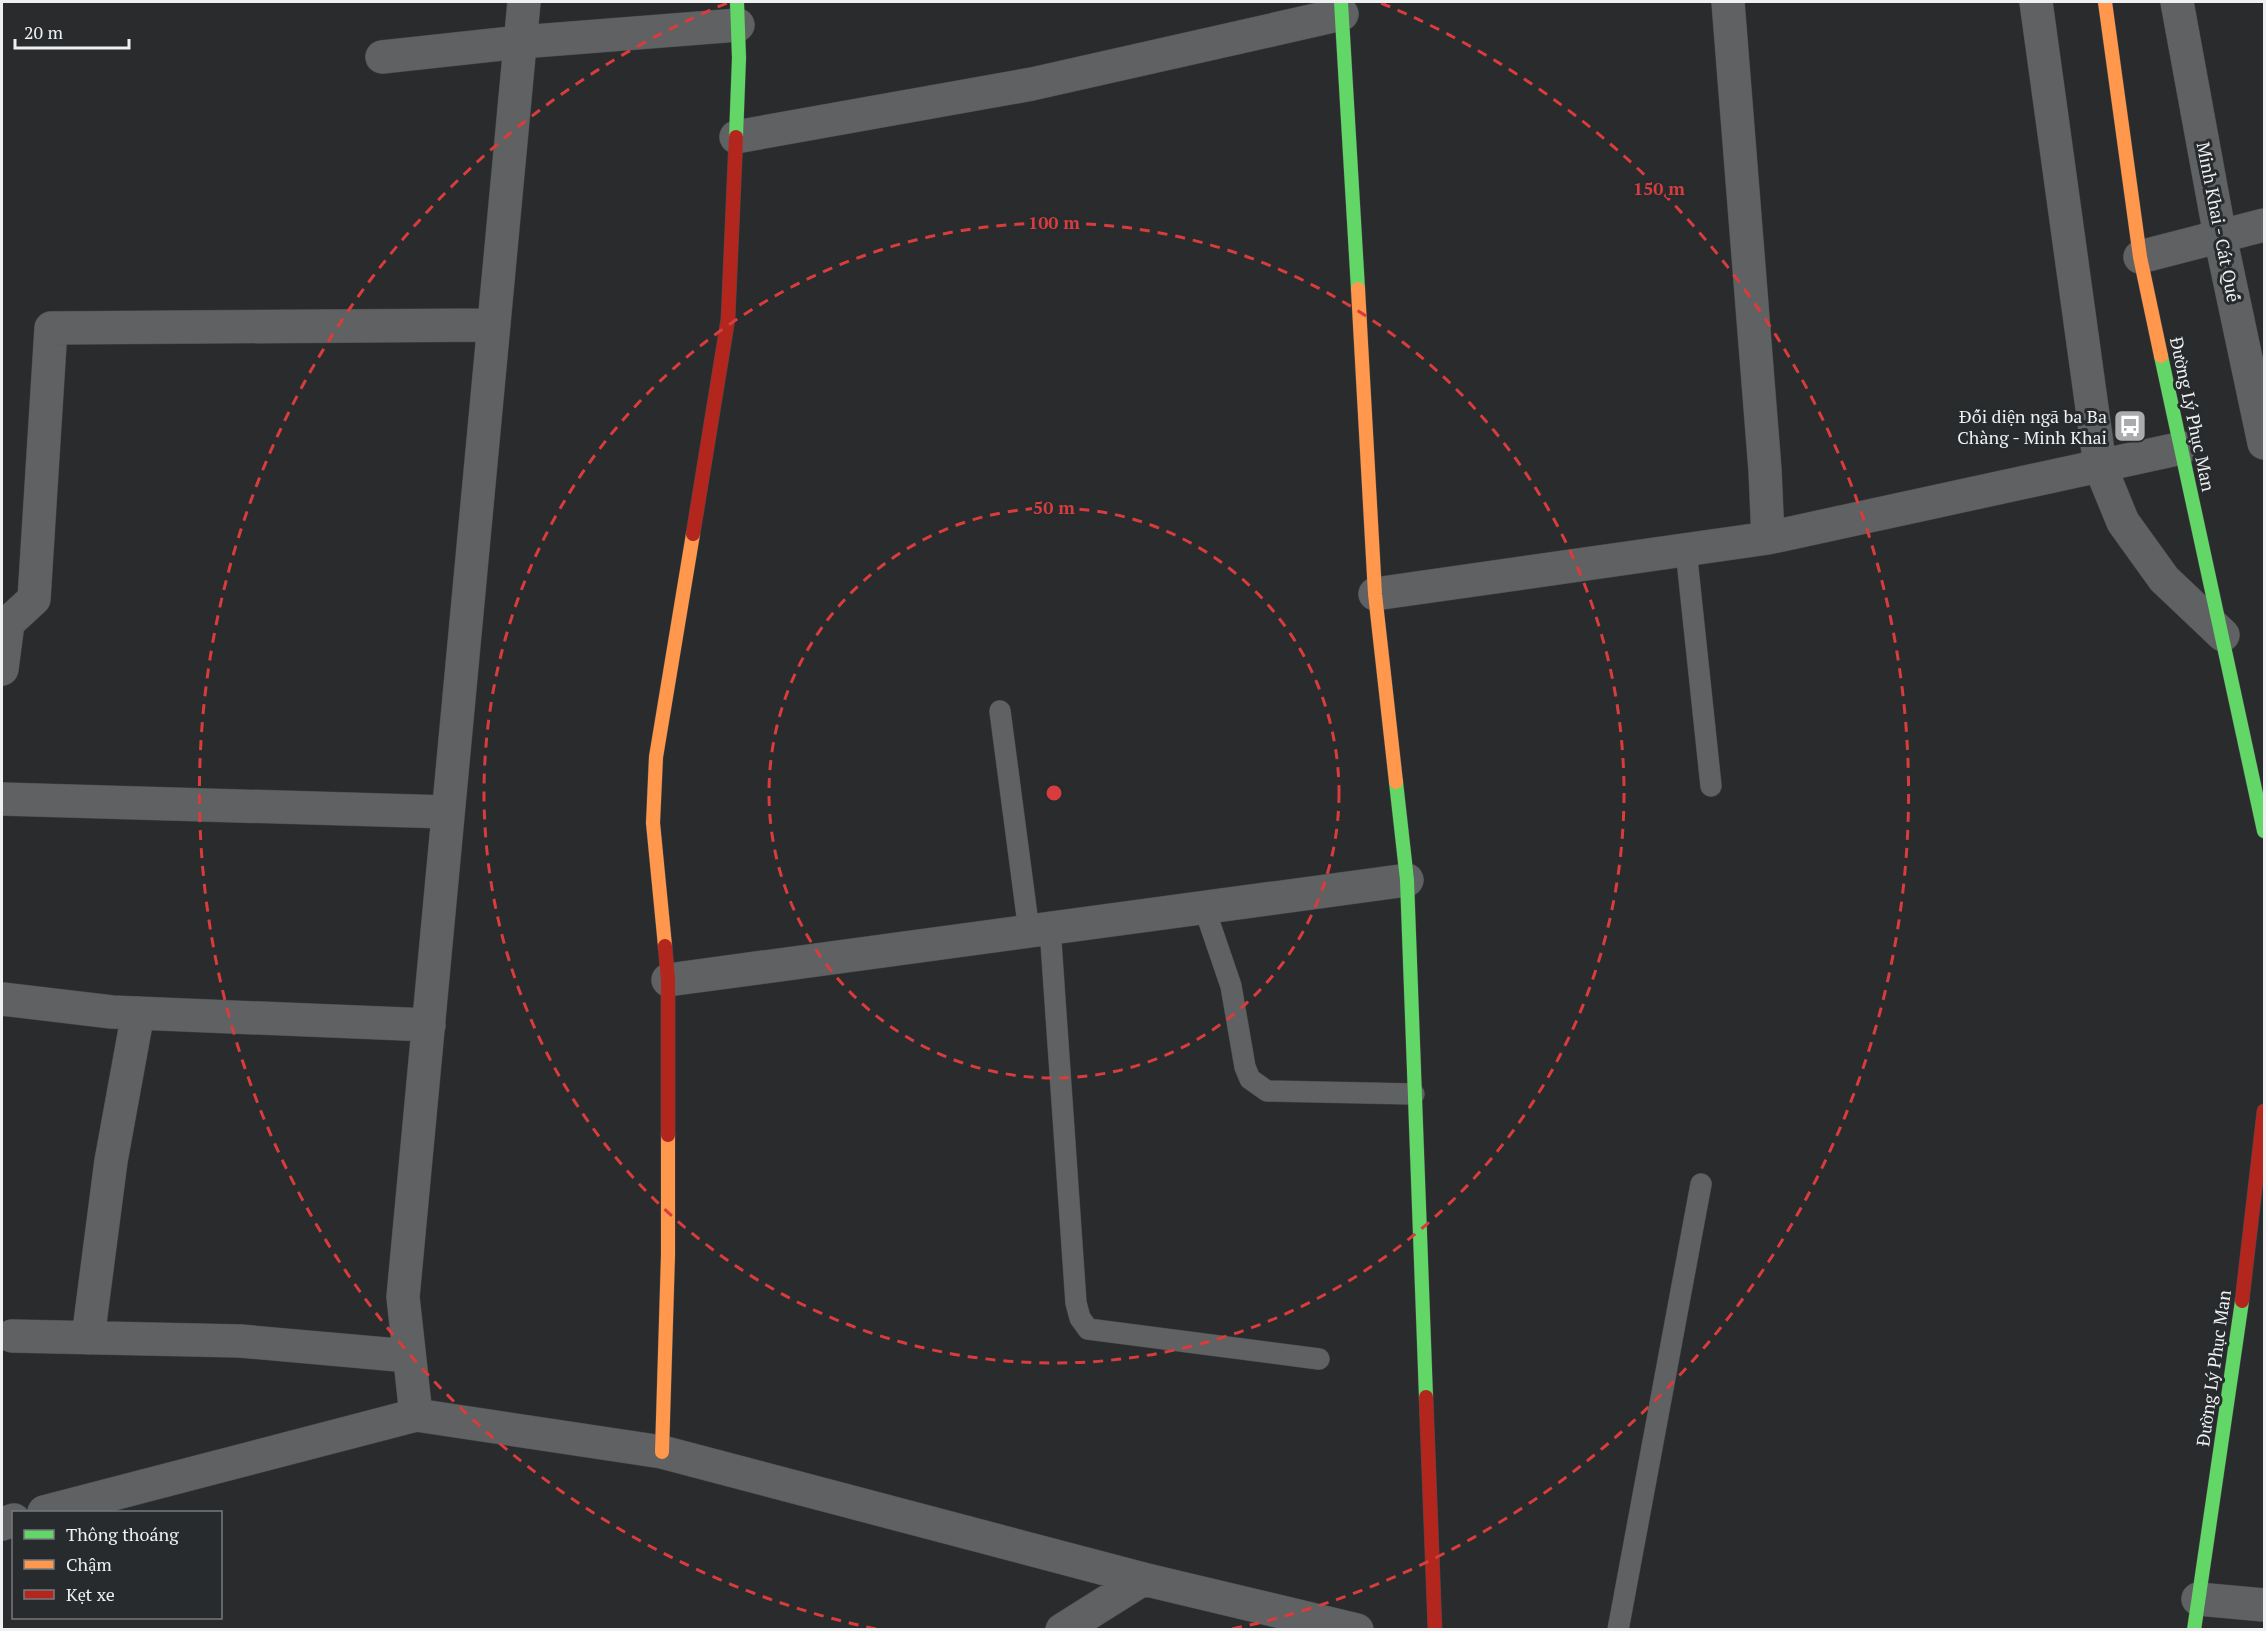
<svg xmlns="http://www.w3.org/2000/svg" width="2266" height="1631" font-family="'PT Serif',serif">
	<rect width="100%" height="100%" fill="#292b2c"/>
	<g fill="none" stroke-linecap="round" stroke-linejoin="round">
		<g stroke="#464849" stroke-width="22">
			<path id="lane" d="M1686,550L1711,786
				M1000,711L1029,931
				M1204,907L1231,986L1245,1067L1250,1079L1267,1091L1414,1094
				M1050,928L1076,1303L1080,1318L1088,1329L1319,1359
				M1618,1630L1701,1184"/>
		</g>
		<g stroke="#464849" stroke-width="34">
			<path id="street" d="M1728,2L1765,470L1768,538
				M2036,2L2100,466L2123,522L2164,579L2223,635
				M2177,2L2220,236L2264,443
				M382,57L521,42L738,25
				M736,137L1032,84L1342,14
				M2140,257L2264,225
				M1375,594L1768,538L2182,448
				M2,669L8,623L34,599L51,328L494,325
				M2,799L448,812
				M668,980L1407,880
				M2,999L112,1012L429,1025
				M12,1336L240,1341L409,1356
				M88,1338L111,1161L138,1013
				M416,1415L403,1297L524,2
				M44,1512L416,1415L662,1452L1143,1579
				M2,1524L14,1520
				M2198,1599L2264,1605
				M1062,1630L1143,1579L1357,1630"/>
		</g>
		<g stroke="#464849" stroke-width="15">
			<path id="fast" d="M1341,2L1358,289
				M736,137L739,58L737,2
				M2161,356L2264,831
				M1396,782L1407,880L1426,1397
				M2194,1630L2242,1301"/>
		</g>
		<g stroke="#464849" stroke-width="15">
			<path id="slow" d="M2105,2L2140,257L2161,356
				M1358,289L1375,594L1396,782
				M665,946L653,823L656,757L693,534
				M662,1452L668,1255V1135"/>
		</g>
		<g stroke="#464849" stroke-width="15">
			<path id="jam" d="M693,534L728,319L736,137
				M665,946L668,980V1135
				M2242,1301L2264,1111
				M1426,1397L1435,1630"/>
		</g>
		<use href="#lane" stroke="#606162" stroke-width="21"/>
		<use href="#street" stroke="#606162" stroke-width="33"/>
		<use href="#fast" stroke="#63d668" stroke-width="14"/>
		<use href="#slow" stroke="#ff974d" stroke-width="14"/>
		<use href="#jam" stroke="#b3261e" stroke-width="14"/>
	</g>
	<g fill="none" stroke="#d83c3c" stroke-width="3" stroke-dasharray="10 8">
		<circle cx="1054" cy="793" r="285"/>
		<circle cx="1054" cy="793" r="570"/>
		<path d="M876 1629A855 855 0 0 1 727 3M1381 3A855 855 0 0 1 1232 1629"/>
	</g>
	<defs>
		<g id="bus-square" transform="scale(1.725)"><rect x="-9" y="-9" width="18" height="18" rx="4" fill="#a9abad" stroke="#282b2d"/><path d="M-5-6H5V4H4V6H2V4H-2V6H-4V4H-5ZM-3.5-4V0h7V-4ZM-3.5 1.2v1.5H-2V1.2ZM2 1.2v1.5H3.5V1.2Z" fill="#fff"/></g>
	</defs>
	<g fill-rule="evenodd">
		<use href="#bus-square" x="2130" y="426"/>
	</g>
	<g text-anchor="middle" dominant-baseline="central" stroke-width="6" stroke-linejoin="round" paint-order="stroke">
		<g font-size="18" fill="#eef0f2" stroke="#282b2d">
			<text transform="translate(2219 222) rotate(79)">Minh Khai - Cát Quế</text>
			<text transform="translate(2193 414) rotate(78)">Đường Lý Phục Man</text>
			<text transform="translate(2213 1368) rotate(-82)">Đường Lý Phục Man</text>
		</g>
		<g font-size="18" fill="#eef0f2" stroke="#282b2d" text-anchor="end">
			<text x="2107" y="416">Đối diện ngã ba Ba<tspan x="2107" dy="21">Chàng - Minh Khai</tspan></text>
		</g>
	</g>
	<circle cx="1054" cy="793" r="9" fill="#d83c3c" stroke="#282b2d" stroke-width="3"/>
	<g font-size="18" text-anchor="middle" font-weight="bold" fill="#d83c3c" stroke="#282b2d" stroke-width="6" stroke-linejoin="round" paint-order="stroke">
		<text x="1659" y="195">150 m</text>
		<text x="1054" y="229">100 m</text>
		<text x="1054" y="514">50 m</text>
	</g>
	<rect width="2266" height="1631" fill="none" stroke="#eef0f2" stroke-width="6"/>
	<rect x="12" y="1511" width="210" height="108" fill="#282b2d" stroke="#777a7c" stroke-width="1.5"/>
	<rect x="24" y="1530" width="30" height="9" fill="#63d668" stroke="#777a7c" stroke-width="1.5"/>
	<text x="66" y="1541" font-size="18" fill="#eef0f2">Thông thoáng</text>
	<rect x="24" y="1560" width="30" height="9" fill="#ff974d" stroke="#777a7c" stroke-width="1.5"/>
	<text x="66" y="1571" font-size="18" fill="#eef0f2">Chậm</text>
	<rect x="24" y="1590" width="30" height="9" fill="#b3261e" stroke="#777a7c" stroke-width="1.5"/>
	<text x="66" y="1601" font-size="18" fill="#eef0f2">Kẹt xe</text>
	<path d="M15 39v9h114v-9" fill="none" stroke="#eef0f2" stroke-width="3"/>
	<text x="24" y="39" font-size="18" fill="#eef0f2" stroke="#282b2d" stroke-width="4.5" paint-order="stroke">20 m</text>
</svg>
